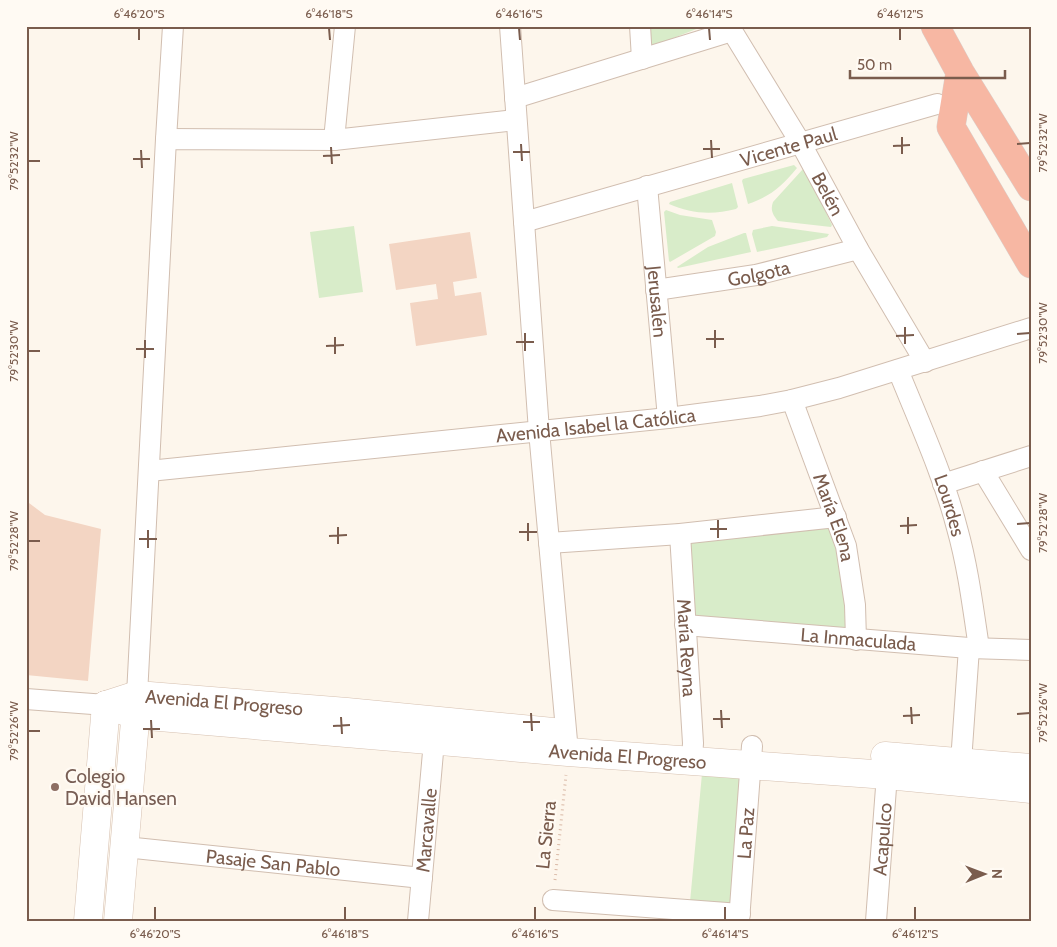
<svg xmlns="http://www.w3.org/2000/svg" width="1057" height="947" font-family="Cabin,sans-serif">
	<rect width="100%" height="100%" fill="#fdf6ec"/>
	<path fill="#d8ecc9" d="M647,26H704L648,48Z
		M794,165L797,168C781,187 771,196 748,204L742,181L743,179Z
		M803,169H805L832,225L831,227L778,221C773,215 770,210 773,202Z
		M732,183L738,207L736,209C713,215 691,214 669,204L670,202Z
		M666,210L680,215L712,220L716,232L715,236L670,262L669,261L664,212Z
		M354,226L363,292L319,298L310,232Z
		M772,226L829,234L827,237L757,252L752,234L753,230Z
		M744,233H746L751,252L678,268L677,267L708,247Z
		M831,524L844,577L847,632L690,619L685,539L747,537Z
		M703,763L745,764L733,904L690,902Z"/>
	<path fill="#f3d5c3" d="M470,232L477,278L453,282L455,296L481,292L487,335L416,346L410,303L438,299L436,284L396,290L389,244Z
		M29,503L45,515L101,529L88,681L26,675V527Z"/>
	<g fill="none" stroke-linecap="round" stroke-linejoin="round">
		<g stroke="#d1beb0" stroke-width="22">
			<g id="street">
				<path d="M510,26L539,431L568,752"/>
				<path d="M640,26L642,59"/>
				<path id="s1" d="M729,26L800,142L858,249L925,362"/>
				<path d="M515,98L732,31"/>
				<path d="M166,139L173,26"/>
				<path d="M334,140L345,26"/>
				<path id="s2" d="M647,186L668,418"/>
				<path id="s3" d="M524,222L937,104"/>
				<path id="s4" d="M656,290L756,275L858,249"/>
				<path id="s5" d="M898,370C919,422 943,474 957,528C968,567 973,608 979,648"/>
				<path id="s6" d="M792,400L846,546L855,605L856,640"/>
				<path id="s7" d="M149,471L668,418L760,406L792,400L839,388L1031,328"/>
				<path d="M983,471L1031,550"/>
				<path d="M943,484L1031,456"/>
				<path id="s8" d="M680,534L693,743L692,760"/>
				<path d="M549,543L680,534L836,517"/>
				<path id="s9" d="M685,625L969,648L1031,650"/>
				<path d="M137,695L166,139L334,140L516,120"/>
				<path d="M26,699L106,705"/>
				<path d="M961,762L969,648"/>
				<path id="s10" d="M125,847L422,878"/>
				<path d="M553,900L740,914"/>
				<path id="s11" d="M418,921L434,741"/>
				<path id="s12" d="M739,921L752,746"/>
				<path id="s13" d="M876,921L888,761"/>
			</g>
		</g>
		<g stroke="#d6c0b0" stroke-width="29">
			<g id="secondary">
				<path id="s14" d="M106,705L136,715L568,752L887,775L1031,789"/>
				<path id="s15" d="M106,705L137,695L347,712L553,732"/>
				<path d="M885,756L1031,768"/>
				<path d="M88,921L106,705"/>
				<path d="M118,921L137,698"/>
			</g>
		</g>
		<g stroke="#dad1cd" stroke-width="29">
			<path id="highway" d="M935,26L960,72L1031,187
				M960,72L951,127L1031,264"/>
		</g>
		<path stroke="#d9b8a5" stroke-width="3" stroke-dasharray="1 4" stroke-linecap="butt" d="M555,880L566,775"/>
		<use href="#street" stroke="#fff" stroke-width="20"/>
		<use href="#secondary" stroke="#fff" stroke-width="28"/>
		<use href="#highway" stroke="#f7b7a3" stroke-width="28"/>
	</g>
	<path fill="none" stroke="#7a5c4d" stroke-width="2" d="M139,28V40M329,28L330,40M519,28L520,40M709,28L710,40M900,28V40M902,137V154M711,140L712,158M521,144L522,161M1017,144L1030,143M893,146L910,145M331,147L332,164M703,149H720M141,150L142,168M513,152H530M323,156L340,155M133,159H150M28,161H40M905,327V344M715,330V348M525,333V351M1017,334L1030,333M896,336L914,335M335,337V354M706,339H724M145,340V358M516,342H534M326,346L344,345M136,349H154M28,351H40M908,517V534M718,520V538M528,523V541M1017,524L1030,523M900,526L917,525M338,527V544M710,529H727M148,530V548M519,532H537M329,536L347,535M139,539H157M28,541H40M911,707L912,724M721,710L722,728M531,713L532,731M1017,714L1030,713M903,716L920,715M341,717L342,734M713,719H730M151,720L152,738M523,722H540M333,726L350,725M143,729H160M28,731H40M155,907V920M345,907V920M535,907V920M725,907V920M915,907V920"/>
	<circle fill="#8d6e63" stroke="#fffaf3" stroke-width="2" cx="55" cy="787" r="5"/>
	<g text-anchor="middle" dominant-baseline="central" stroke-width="4.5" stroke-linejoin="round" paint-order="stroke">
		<g font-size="19" fill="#7a5c4d" stroke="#fffaf3">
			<text stroke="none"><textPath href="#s3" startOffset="275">Vicente Paul</textPath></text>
			<text stroke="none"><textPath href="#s1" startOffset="195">Belén</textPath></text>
			<text stroke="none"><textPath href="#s4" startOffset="104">Golgota</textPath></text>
			<text stroke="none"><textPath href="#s2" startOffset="116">Jerusalén</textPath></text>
			<text stroke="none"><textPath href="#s7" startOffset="449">Avenida Isabel la Católica</textPath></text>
			<text stroke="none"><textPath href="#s5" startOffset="145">Lourdes</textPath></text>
			<text stroke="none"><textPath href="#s6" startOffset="125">María Elena</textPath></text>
			<text stroke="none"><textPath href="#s9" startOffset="174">La Inmaculada</textPath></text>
			<text stroke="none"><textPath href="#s8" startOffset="114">María Reyna</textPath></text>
			<text stroke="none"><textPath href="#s15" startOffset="120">Avenida El Progreso</textPath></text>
			<text stroke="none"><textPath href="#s14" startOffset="525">Avenida El Progreso</textPath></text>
			<text stroke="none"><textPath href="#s11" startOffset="91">Marcavalle</textPath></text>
			<text stroke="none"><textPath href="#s12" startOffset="88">La Paz</textPath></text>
			<text transform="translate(546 835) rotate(-84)">La Sierra</text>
			<text stroke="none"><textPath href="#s13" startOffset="82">Acapulco</textPath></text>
			<text stroke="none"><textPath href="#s10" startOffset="149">Pasaje San Pablo</textPath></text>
		</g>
		<g font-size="19" fill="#785e54" stroke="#fffaf3" text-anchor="start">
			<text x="65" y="776">Colegio<tspan x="65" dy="22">David Hansen</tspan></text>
		</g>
	</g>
	<rect width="1057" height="947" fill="none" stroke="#fffaf3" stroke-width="55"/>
	<g transform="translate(984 874) rotate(89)" stroke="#fffaf3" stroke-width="4" paint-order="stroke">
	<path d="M0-4L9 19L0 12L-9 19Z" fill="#7a5c4d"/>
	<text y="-8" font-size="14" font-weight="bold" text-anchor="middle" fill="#7a5c4d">N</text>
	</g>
	<path d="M850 70v8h155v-8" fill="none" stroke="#7a5c4d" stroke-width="2.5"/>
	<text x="857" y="70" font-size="15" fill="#7a5c4d" stroke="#fffaf3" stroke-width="4" paint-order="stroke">50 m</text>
	<rect x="28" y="28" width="1002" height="892" fill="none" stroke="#7a5c4d" stroke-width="2"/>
	<g font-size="12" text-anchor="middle" fill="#7a5c4d">
		<text x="139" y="18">6°46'20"S</text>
		<text x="329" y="18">6°46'18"S</text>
		<text x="519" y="18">6°46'16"S</text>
		<text x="709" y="18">6°46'14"S</text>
		<text x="900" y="18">6°46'12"S</text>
		<text transform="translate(1043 143) rotate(-90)" y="4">79°52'32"W</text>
		<text transform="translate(14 161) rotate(-90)" y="4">79°52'32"W</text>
		<text transform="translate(1043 333) rotate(-90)" y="4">79°52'30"W</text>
		<text transform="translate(14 351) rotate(-90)" y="4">79°52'30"W</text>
		<text transform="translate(1043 523) rotate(-90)" y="4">79°52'28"W</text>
		<text transform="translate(14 541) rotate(-90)" y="4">79°52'28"W</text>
		<text transform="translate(1043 713) rotate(-90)" y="4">79°52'26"W</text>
		<text transform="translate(14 731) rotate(-90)" y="4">79°52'26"W</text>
		<text x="155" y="938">6°46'20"S</text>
		<text x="345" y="938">6°46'18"S</text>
		<text x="535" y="938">6°46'16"S</text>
		<text x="725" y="938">6°46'14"S</text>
		<text x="915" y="938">6°46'12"S</text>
	</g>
</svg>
